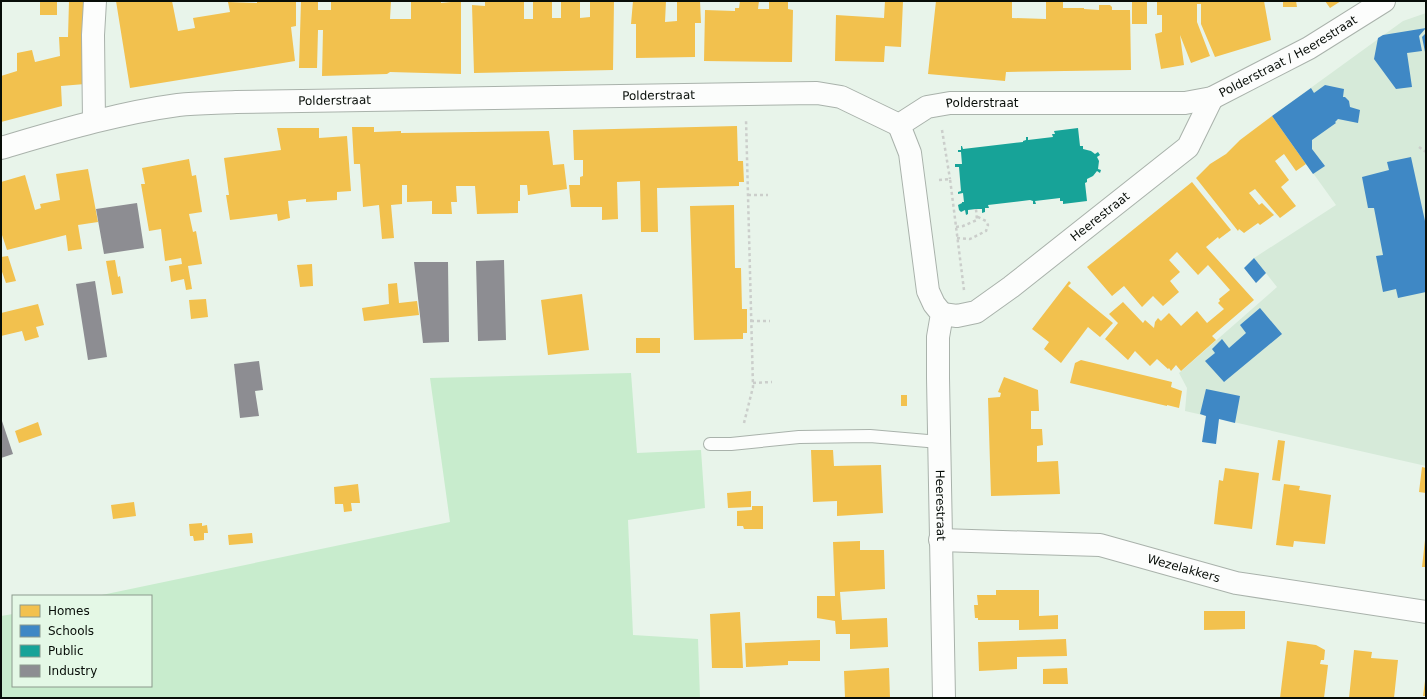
<svg xmlns="http://www.w3.org/2000/svg" width="1427" height="699" font-family="'DejaVu Sans',sans-serif">
	<rect width="100%" height="100%" fill="#e8f4ea"/>
	<path fill="#d6ead9" d="M1426,13V466L1185,411L1187,388L1179,373L1277,287L1254,258L1336,205L1272,116L1403,21Z"/>
	<path fill="#c8eccd" d="M631,373L637,453L701,450L705,508L628,520L633,635L698,639L700,698H1V616L13,614V686H151V596H97L450,522L430,378Z"/>
	<path fill="#f2c14e" d="M40,1H57V15H40Z
		M69,1H92L85,84L61,86L62,106L1,122V76L17,71V53L32,50L35,62L60,56L59,37H68Z
		M116,1H172L178,31L195,28L193,18L230,12L228,2L257,3V1H296V26L291,27L295,61L130,88Z
		M301,1H318V10H331V1H391L390,19H411V1H441V3L461,1V74L390,72L387,74L322,76L323,30H318L317,68H299Z
		M485,1L524,2V19H533V2H552V18H561V1H580V18L590,17V1H614L613,70L474,73L472,5L485,6Z
		M633,1H666L665,22L677,21V1H700L701,23H695V57L636,58V24H631Z
		M740,1H759L758,9H769V1H788V9L793,10L792,62L704,61L705,10L735,11V8H739Z
		M885,1H903L901,47L885,46L884,62L835,61L836,15L884,18Z
		M936,1H1012V18L1046,19V2L1063,1V8H1084V9L1099,10V5H1110L1112,7V10H1130L1131,70L1006,72L1005,81L928,74Z
		M1132,1H1147V24H1132Z
		M1157,1H1264L1271,40L1215,57L1201,24V4H1197V22L1210,56L1191,63L1180,35L1184,65L1161,69L1155,34L1162,32V15H1157Z
		M1283,1H1296L1297,7H1283Z
		M1325,1H1341L1330,8Z
		M1272,116L1306,164L1296,171L1284,154L1275,161L1289,180L1281,187L1296,206L1280,218L1255,189L1249,193L1259,205L1262,203L1274,215L1260,225L1258,223L1244,233L1239,229L1238,231L1196,178L1210,164L1226,154L1240,140Z
		M737,126L738,161H743L744,182H739V186L657,188L658,232H641L640,181L617,182L618,219L602,220V207H571L569,185H580V177L583,176V160H574L573,130Z
		M352,127H374V132L401,131V133L549,131L553,165L564,164L567,189L528,195L527,185H520V201H518V213L477,214L475,186H456L457,202H451L452,214H432V201L407,202V185H402V204L391,205L394,238L382,239L379,205L363,207L360,164H354Z
		M277,128H319V138L347,136L351,191L337,192V200L306,202V199L288,201L290,218L278,221L277,214L230,220L226,195H229L224,158L281,150Z
		M189,159L192,176L196,175L202,212L189,214L193,232L196,231L202,264L188,266L192,289L186,290L184,279L171,282L169,266L182,264L181,258L165,261L161,229L149,231L141,184H145L142,168Z
		M88,169L98,222L78,225L82,249L68,251L66,235L7,250L1,232V182L25,175L35,210L41,208L40,204L60,200L56,174Z
		M1192,182L1231,230L1219,239L1218,237L1206,247L1254,300L1212,336L1216,340L1181,371L1176,365L1171,371L1169,368L1168,369L1157,359L1150,366L1135,351L1128,360L1105,339L1118,323L1109,314L1123,302L1143,323L1145,320L1154,328L1155,322L1158,318L1161,321L1169,313L1181,326L1197,311L1207,323L1224,309L1218,303L1220,301L1219,299L1230,290L1208,265L1198,275L1177,252L1169,260L1180,272L1170,281L1179,292L1163,306L1153,296L1142,307L1124,286L1112,296L1087,267Z
		M734,205L735,268H741L742,309H747V333H743V339L694,340L690,206Z
		M8,256L16,281L6,283L1,269V257Z
		M115,260L118,277L120,276L123,293L112,295L106,261Z
		M312,264L313,286L300,287L297,265Z
		M1069,281L1071,283L1068,286L1113,323L1100,337L1088,327L1061,363L1044,349L1049,342L1032,329Z
		M397,283L399,303L417,301L419,315L364,321L362,308L389,304L388,284Z
		M582,294L589,350L548,355L541,300Z
		M206,299L208,317L191,319L189,300Z
		M38,304L44,325L36,327L39,337L25,341L22,331L1,336V313Z
		M636,338H660V353H636Z
		M1081,360L1172,382L1171,387L1182,391L1179,408L1167,405V406L1070,383L1075,363Z
		M1004,377L1038,390L1039,411H1031V429H1042L1043,445L1037,446V462L1058,461L1060,494L991,496L988,398L1000,397L1001,393L998,392Z
		M901,395H907V406H901Z
		M38,422L42,435L19,443L15,431Z
		M1278,440L1285,441L1280,481L1272,480Z
		M811,450H833L834,466L881,465L883,513L837,516V501L813,502Z
		M1422,467L1426,468V493L1419,492Z
		M1225,468L1259,473L1252,529L1214,524L1219,480L1223,481Z
		M358,484L360,503H351L352,511L344,512L343,504H335L334,487Z
		M1284,484L1300,486L1299,490L1331,495L1325,544L1294,541L1293,547L1276,545Z
		M751,491V507L728,508L727,493Z
		M134,502L136,516L113,519L111,505Z
		M752,506H763V529H744L743,526H737V511L752,510Z
		M202,523V526L207,525L208,533H204V540L194,541L193,536H190L189,524Z
		M252,533L253,543L229,545L228,535Z
		M1425,540L1426,541V567H1422Z
		M860,541V550H884L885,589L840,592L842,620L887,618L888,647L850,649V634H836L835,621L817,618V596H835L833,542Z
		M996,590H1039V616L1058,615V629L1019,630V620H978V618H975L974,605H978L977,595H996Z
		M1204,611H1245V629L1204,630Z
		M740,612L743,668H712L710,614Z
		M1066,639L1067,656L1017,657V669L979,671L978,642Z
		M820,640V661H788V665L746,667L745,643Z
		M1287,641L1316,645L1325,650L1324,660H1321L1320,664L1328,665L1324,698H1280Z
		M1354,650L1372,652L1371,658L1398,660L1394,698H1349Z
		M889,668L890,698H845L844,671Z
		M1067,668L1068,684H1043V669Z
		M1425,681H1426V696H1423Z"/>
	<path fill="#3f88c5" d="M1426,28L1419,36L1422,51L1407,53L1412,87L1396,89L1374,59L1378,38L1383,35Z
		M1426,33V52H1425L1422,37Z
		M1325,85L1344,89L1343,97H1345L1349,101L1350,107L1360,110L1358,123L1338,119L1335,122L1336,123L1312,140V149L1325,166L1313,174L1272,116L1311,88L1314,93Z
		M1411,157L1425,221H1426V292L1398,298L1396,289L1383,292L1376,256L1383,255L1374,208H1368L1362,177L1389,170L1387,162Z
		M1254,258L1266,273L1256,283L1244,268Z
		M1260,308L1282,334L1224,382L1205,361L1215,353L1212,349L1222,339L1229,348L1246,333L1240,325Z
		M1206,389L1240,396L1235,423L1219,419L1216,444L1202,442L1206,416L1200,414Z"/>
	<path fill="#17a398" d="M1078,128L1080,146H1083V149L1091,151L1095,154L1098,152L1100,155L1097,157L1099,161L1098,169L1101,170L1100,173L1097,171L1093,176L1087,179V182L1085,183L1087,201L1063,204V201H1060V198L1035,201L1036,204H1033V201L1030,200L988,205L989,208H985V212L982,213V209H976L968,210V214L966,215L965,210L961,212L959,210L958,205L962,203V202H964L963,193L958,194V192L961,191L959,167H955V164H962L961,152H958V150H961V146H962L963,149L1023,142V141L1026,140V137H1028V140L1053,137L1052,134H1055L1054,131Z"/>
	<path fill="#8d8d92" d="M137,203L144,248L104,254L96,209Z
		M504,260L506,340L478,341L476,261Z
		M414,262H448L449,342L423,343Z
		M95,281L107,357L88,360L76,284Z
		M259,361L263,390L255,391L259,416L240,418L234,364Z
		M1,418L13,454L1,458Z"/>
	<g fill="none" stroke-linecap="round" stroke-linejoin="round">
		<g stroke="#a9b2ab" stroke-width="14">
			<path id="lane" d="M710,444H731L799,437L870,436L939,442"/>
		</g>
		<g stroke="#a9b2ab" stroke-width="24">
			<g id="street">
				<path d="M94,121L93,35L95,1"/>
				<path id="s1" d="M1,148C59,131 118,113 178,105C197,103 217,103 236,102L817,93L841,97L899,125L927,107L950,103H1185L1212,98L1309,48L1384,1"/>
				<path id="s2" d="M942,314L957,316L976,312L1011,287L1188,147L1212,98"/>
				<path id="s3" d="M940,540L1100,545L1236,583L1426,612"/>
			</g>
		</g>
		<g stroke="#a9b2ab" stroke-width="24">
			<g id="secondary">
				<path id="s4" d="M899,125L910,153L928,291L934,304L942,314L938,337V378L944,698"/>
			</g>
		</g>
		<path stroke="#cbcecb" stroke-width="2.5" stroke-dasharray="3 3" stroke-linecap="butt" d="M942,130L950,179
			M1419,147L1426,152
			M939,180L950,179L964,290
			M748,195H768
			M956,227L963,226L977,220L976,209
			M957,238L970,239L986,231L988,225L986,221L976,216
			M751,321H770
			M753,383L772,382
			M744,423L753,387L746,119"/>
		<use href="#lane" stroke="#fcfdfc" stroke-width="12"/>
		<use href="#street" stroke="#fcfdfc" stroke-width="22"/>
		<use href="#secondary" stroke="#fcfdfc" stroke-width="22"/>
	</g>
	<g text-anchor="middle" dominant-baseline="central" stroke-width="4" stroke-linejoin="round" paint-order="stroke">
		<g font-size="12" fill="#070d08" stroke="#e4f8e6">
			<text stroke="none"><textPath href="#s1" startOffset="1316">Polderstraat / Heerestraat</textPath></text>
			<text stroke="none"><textPath href="#s1" startOffset="663">Polderstraat</textPath></text>
			<text stroke="none"><textPath href="#s1" startOffset="339">Polderstraat</textPath></text>
			<text stroke="none"><textPath href="#s1" startOffset="999">Polderstraat</textPath></text>
			<text stroke="none"><textPath href="#s2" startOffset="191">Heerestraat</textPath></text>
			<text stroke="none"><textPath href="#s4" startOffset="388">Heerestraat</textPath></text>
			<text stroke="none"><textPath href="#s3" startOffset="247">Wezelakkers</textPath></text>
		</g>
	</g>
	<rect width="1427" height="699" fill="none" stroke="#070d08" stroke-width="4"/>
	<rect x="12" y="595" width="140" height="92" fill="#e4f8e6" stroke="#8c9a8d"/>
	<rect x="20" y="605" width="20" height="12" fill="#f2c14e" stroke="#8c9a8d"/>
	<text x="48" y="615" font-size="12" fill="#070d08">Homes</text>
	<rect x="20" y="625" width="20" height="12" fill="#3f88c5" stroke="#8c9a8d"/>
	<text x="48" y="635" font-size="12" fill="#070d08">Schools</text>
	<rect x="20" y="645" width="20" height="12" fill="#17a398" stroke="#8c9a8d"/>
	<text x="48" y="655" font-size="12" fill="#070d08">Public</text>
	<rect x="20" y="665" width="20" height="12" fill="#8d8d92" stroke="#8c9a8d"/>
	<text x="48" y="675" font-size="12" fill="#070d08">Industry</text>
</svg>
